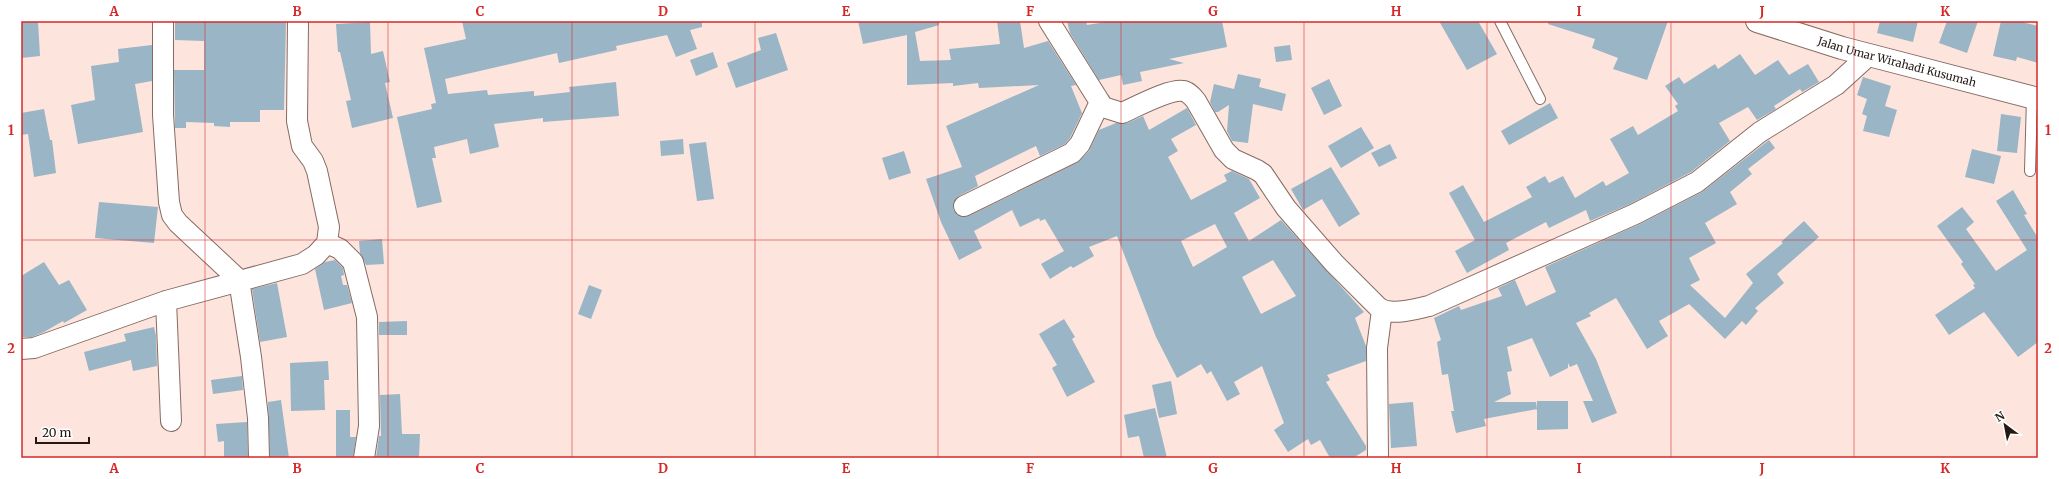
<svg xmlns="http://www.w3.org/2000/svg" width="2059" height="479" font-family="Merriweather,serif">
	<rect width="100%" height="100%" fill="#fde4dc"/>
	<path fill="#9ab5c5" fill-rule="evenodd" d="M21,21H38L40,56L21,58Z
		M175,21H286L284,110H260V122H230V127L214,126V123L186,122V128H175L174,70H204V41L175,40Z
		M462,21H702V27L690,30L697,49L676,57L667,35L616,46L617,50L559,63L557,53L445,79L448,94L487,90L488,95L534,91V96L570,92L569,87L616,82L619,116L543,122V118L494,124L499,147L470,154L467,139L434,147L436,158H432L442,202L417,208L397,117L432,109L431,104L436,103L424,48L466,39Z
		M858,21H939V25L915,32L920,61L951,60L949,49L1000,44L997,21H1020L1024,48L1048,41L1076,85L1071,86L1082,113L1070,138L1065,144L1040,156L1036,146L975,176L978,186L959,196L953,205L954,211L963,217L969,216L1077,163L1089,151L1099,130L1116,123H1127L1143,116L1149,130L1187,108L1196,125L1171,139L1178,151L1168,157L1191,200L1227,181L1224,175L1232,171L1249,179L1260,198L1234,213L1249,241L1281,220L1364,312L1355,318L1366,346V361L1327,375L1330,380L1326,382L1366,446V450L1353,458H1330L1320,440L1311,445L1308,439L1288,452L1274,430L1284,423L1262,366L1234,382L1240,394L1227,401L1211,371L1207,374L1201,364L1177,378L1156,337L1117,236L1089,247L1094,256L1073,268L1071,266L1050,279L1041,264L1064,251L1045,219L1040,221L1039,218L1020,227L1012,210L974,231L982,248L959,260L941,222L926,179L962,167L946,126L1039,85L979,88L978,83L953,86V83L907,85V35L863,44ZM1215,224L1227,247L1193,267L1181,241ZM1273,260L1296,296L1261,314L1242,277Z
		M1067,21H1086L1087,25L1112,21H1222L1227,47L1169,59L1184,63L1140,72L1142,81L1123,85L1121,75L1099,80L1070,33Z
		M1439,21H1478L1497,54L1467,70Z
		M1548,21H1668L1647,80L1613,69L1618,58L1592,48L1595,39L1548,24Z
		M1880,21H1918L1913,42L1877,33Z
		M1947,21H1978L1967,53L1939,43Z
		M2001,21H2018L2038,26V63L2017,57L2016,61L1993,56Z
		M370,22L371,54L383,51L390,82L385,83L393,118L352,128L346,101L351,100L340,52H338L336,24Z
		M776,33L788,70L736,88L727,63L761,50L758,38Z
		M152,45V81L135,84L143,132L78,144L71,105L95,100L91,66L119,62L118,49Z
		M1290,45L1292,60L1276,62L1274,47Z
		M713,52L718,67L696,76L690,60Z
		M1740,54L1755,75L1778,60L1789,75L1808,64L1819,82L1802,92L1800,89L1774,106L1776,109L1757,120L1748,107L1719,123L1730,141L1691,172L1630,204L1590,221L1586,210L1549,228L1546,222L1506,243L1509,250L1467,273L1455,251L1475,240L1449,193L1463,185L1484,222L1532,197L1526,187L1545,176L1549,183L1563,176L1575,198L1603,181L1606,186L1629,173L1610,139L1633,126L1638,135L1678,111L1675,106L1678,104L1665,86L1679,77L1684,84L1715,64L1718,69Z
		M1238,74L1261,79L1259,87L1286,94L1282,111L1253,104L1248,143L1232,141L1227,131L1229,105L1218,112H1215L1210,102L1214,84L1234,89Z
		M1863,77L1891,86L1885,106L1897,110L1889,137L1863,131L1867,116L1862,114L1867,99L1857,95Z
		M1329,79L1342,106L1324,115L1311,88Z
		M1550,103L1558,118L1509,145L1501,131Z
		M44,109L50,140H52L56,173L34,177L28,134L21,135V113Z
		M2001,114L2021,117L2017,153L1997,151Z
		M1361,127L1374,148L1341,168L1328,146Z
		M683,139L684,154L661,156L660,141Z
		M1769,140L1775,148L1748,169L1752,174L1730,192L1737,204L1705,223L1716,243L1689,258L1700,280L1690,285L1725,318L1753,283L1746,274L1783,243L1781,242L1804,221L1819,237L1777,274L1784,283L1755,308L1758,311L1746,325L1742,321L1725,339L1689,304L1659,321L1668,336L1647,349L1616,298L1589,313L1591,316L1576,323L1596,359L1617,413L1592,423L1583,401H1593L1577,364L1570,367L1568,363V368L1550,377L1532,338L1507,347L1512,371L1507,372L1511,394L1494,402H1536L1537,409L1484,419L1486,426L1456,433L1451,411H1454L1448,374L1442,375L1437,342L1441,340L1434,318L1459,306L1461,310L1502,296L1498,288L1515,280L1526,306L1556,292L1545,267L1640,224L1702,192Z
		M706,142L714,199L697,201L689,144Z
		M1390,144L1397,158L1379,167L1371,153Z
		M1972,149L2001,156L1994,184L1965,177Z
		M904,151L911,173L889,180L882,158Z
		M1331,167L1360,214L1339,227L1322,199L1303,210L1291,189Z
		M2013,190L2027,214L2024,215L2038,238V342L2018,357L1984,312L1949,335L1935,315L1975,288L1973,285L1975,284L1961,264L1963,262L1937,226L1962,207L1974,222L1966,229L1996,271L2027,250L1996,201Z
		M99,202L158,207L154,243L95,238Z
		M382,239L384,264L366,265L360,253L359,241Z
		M335,260L343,268L344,275L341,276L343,285H347L352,303L324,310L315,269L325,262Z
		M44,262L59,285L69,280L87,310L64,323L63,321L44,332L32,337H21V276Z
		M277,283L287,337L260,342L252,289Z
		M589,285L602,290L591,319L578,314Z
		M1064,319L1075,337L1072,339L1095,382L1067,397L1052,368L1057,365L1039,334Z
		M407,321V335H379V322Z
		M154,327L156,336L157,366L133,371L131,360L89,371L84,352L126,341L124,334Z
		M328,361L329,380H324L325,410L291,411L290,363Z
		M242,376L243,390L213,394L211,380Z
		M1171,381L1177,414L1159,418L1152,385Z
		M400,394L402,434H420L419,458H376L379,436H381L380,395Z
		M281,400L289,458H270L268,402Z
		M1537,401H1568V429L1537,430Z
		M1413,402L1417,446L1391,448L1389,404Z
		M1155,408L1167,458H1144L1139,436L1128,438L1124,415Z
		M336,410H350V437H356L353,458H336Z
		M247,422L248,458H224V441L218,442L216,424Z"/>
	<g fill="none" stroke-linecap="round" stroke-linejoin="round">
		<g stroke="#866b62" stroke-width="12">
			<path id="lane" d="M1500,21L1540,99
				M2030,171L2032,97"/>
		</g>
		<g stroke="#866b62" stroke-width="22">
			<path id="street" d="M163,21V115L169,202L172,215L178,223L239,280L251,357L258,418L259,458
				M1049,21L1103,107L1122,113C1136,107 1170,88 1184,91C1190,93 1193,97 1196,101L1224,150L1233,159L1257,170L1263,174L1286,208L1334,263L1378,307C1390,317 1415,309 1429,306L1635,214L1697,182L1760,132L1836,85L1869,55
				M964,206L1072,153L1080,144L1100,102
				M327,243L340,249L353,262L367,317L369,426L364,458
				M166,301L171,421
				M21,349L34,348L166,301L302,264L316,255L327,243L329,227L317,171L313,161L302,146L297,121L298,21
				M1378,458L1377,348L1382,310"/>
		</g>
		<g stroke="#866b62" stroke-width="24">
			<g id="primary">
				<path id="s1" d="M1757,21L1842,48L2038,99"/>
			</g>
		</g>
		<use href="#lane" stroke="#fff" stroke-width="10"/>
		<use href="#street" stroke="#fff" stroke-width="20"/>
		<use href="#primary" stroke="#fff" stroke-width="22"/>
	</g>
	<path fill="none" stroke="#d62828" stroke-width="1" stroke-opacity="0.55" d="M205,21V458M388,21V458M572,21V458M755,21V458M938,21V458M1121,21V458M1304,21V458M1487,21V458M1671,21V458M1854,21V458M21,240H2038"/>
	<g text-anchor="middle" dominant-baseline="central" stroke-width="3.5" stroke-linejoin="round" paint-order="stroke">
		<g font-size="11" fill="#231814" stroke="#fff">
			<text stroke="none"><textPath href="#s1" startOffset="146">Jalan Umar Wirahadi Kusumah</textPath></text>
		</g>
	</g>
	<rect width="2059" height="479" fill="none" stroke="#ffffff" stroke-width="44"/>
	<g transform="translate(2005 425) rotate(328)" stroke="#ffffff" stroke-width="3" paint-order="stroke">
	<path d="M0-3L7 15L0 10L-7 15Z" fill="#231814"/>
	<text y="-6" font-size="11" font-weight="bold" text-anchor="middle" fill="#231814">N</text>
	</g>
	<path d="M36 437v6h53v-6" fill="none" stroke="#231814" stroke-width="2"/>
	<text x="42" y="437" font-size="12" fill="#231814" stroke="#ffffff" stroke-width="3" paint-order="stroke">20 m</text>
	<rect x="22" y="22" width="2015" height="435" fill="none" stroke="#d62828" stroke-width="1.5"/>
	<g font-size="13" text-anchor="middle" font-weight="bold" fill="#d62828">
		<text x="114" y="16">A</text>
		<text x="297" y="16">B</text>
		<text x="480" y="16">C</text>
		<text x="663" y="16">D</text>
		<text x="846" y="16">E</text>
		<text x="1030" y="16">F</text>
		<text x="1213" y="16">G</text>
		<text x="1396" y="16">H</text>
		<text x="1579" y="16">I</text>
		<text x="1762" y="16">J</text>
		<text x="1945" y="16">K</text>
		<text x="11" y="135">1</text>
		<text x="2048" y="135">1</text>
		<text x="11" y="353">2</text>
		<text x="2048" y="353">2</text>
		<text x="114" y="473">A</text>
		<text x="297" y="473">B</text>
		<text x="480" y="473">C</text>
		<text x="663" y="473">D</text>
		<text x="846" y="473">E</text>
		<text x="1030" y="473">F</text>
		<text x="1213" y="473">G</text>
		<text x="1396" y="473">H</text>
		<text x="1579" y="473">I</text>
		<text x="1762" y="473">J</text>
		<text x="1945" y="473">K</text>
	</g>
</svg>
